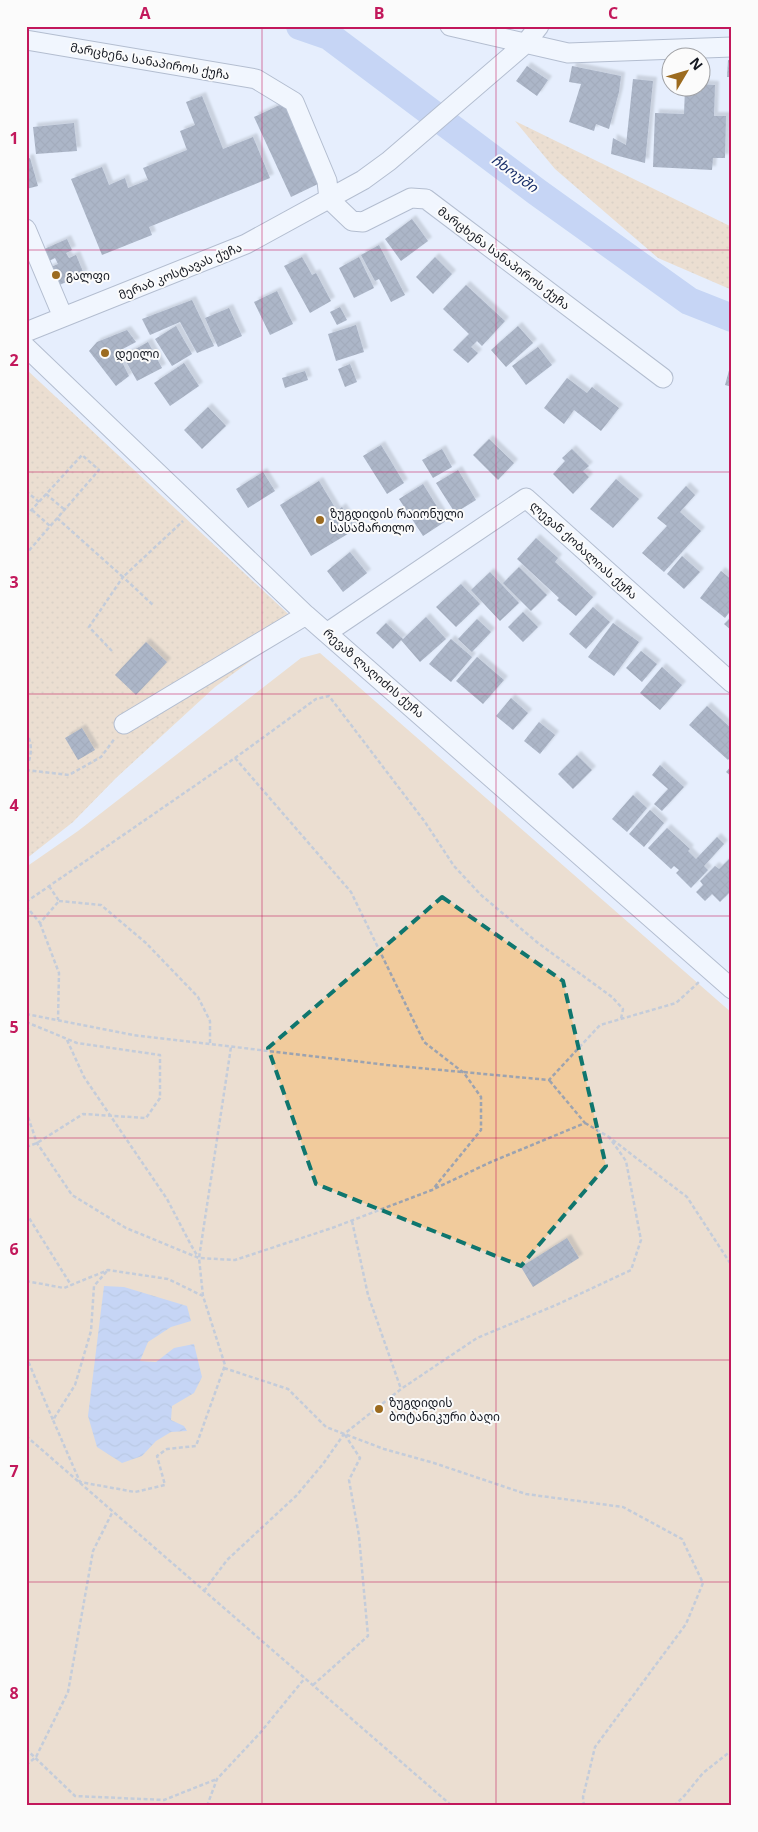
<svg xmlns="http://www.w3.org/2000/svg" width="758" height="1832" font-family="'Open Sans','Noto Sans Georgian',sans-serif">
	<defs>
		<pattern id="grass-dots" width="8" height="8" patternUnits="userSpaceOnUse" patternTransform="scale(1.25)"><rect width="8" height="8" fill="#f1cb9c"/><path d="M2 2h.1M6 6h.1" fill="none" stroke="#ceae86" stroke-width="1.8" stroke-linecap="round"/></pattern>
		<pattern id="water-waves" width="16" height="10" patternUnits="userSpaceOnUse" patternTransform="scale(1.25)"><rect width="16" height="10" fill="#9fb7ea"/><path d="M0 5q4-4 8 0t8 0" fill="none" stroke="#889dc8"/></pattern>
		<pattern id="building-cross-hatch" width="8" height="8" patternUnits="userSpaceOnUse" patternTransform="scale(1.25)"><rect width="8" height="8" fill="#667188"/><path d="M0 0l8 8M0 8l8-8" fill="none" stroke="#535c6f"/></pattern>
		<filter id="shadow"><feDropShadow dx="4" dy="-4" stdDeviation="1" flood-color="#0004"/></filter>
	</defs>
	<rect width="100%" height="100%" fill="#e6eefd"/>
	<path fill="url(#grass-dots)" d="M515,121L732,227V290L658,258L555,169Z
		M26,369L300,625L215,687L116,778L73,822L26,859Z"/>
	<path fill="#f1cb9c" d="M320,653L732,1013V1806H26V867L78,831L301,658Z"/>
	<path fill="url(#water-waves)" d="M104,1286L124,1287L187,1306L191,1321L171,1327L148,1342L140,1361L156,1362L174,1348L194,1344L202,1377L194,1393L172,1406L171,1420L184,1426L187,1431L171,1432L156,1441L142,1456L122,1463L97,1447L88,1416Z"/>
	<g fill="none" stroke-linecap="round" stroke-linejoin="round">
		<path stroke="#9fb7ea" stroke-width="28" d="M300,26L329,36L537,192L689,301L732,318"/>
	</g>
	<path fill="url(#building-cross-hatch)" filter="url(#shadow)" d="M728,60H732V77H727Z
		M527,66L548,80L537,96L516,81Z
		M572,66L621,76L619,92L609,129L596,124L594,131L569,122L581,84L569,82Z
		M633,79L653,81L645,163L611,154L613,138L626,145Z
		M700,84L715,85L714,116H726L725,158H713L712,170L653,167L655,113L684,114L685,88H700Z
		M202,96L223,149L253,137L270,178L149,227L152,235L102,255L71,179L102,167L109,185L125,178L128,188L148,180L143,168L187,150L180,131L195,125L186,102Z
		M284,103L320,183L291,197L254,117Z
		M74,123L77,151L36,154L33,127Z
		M30,158L38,186L26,189V159Z
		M412,219L428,241L401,261L385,239Z
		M67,239L72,250L66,253L69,258L76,255L84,274L55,287L47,269L58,264L55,258L47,262L42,250Z
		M379,245L405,295L391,302L379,279L375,281L361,255Z
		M302,257L312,275L316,273L331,301L310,313L284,266Z
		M359,257L374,288L354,298L339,268Z
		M435,257L452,274L433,294L416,277Z
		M466,285L505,321L482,346L477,341L471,347L478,353L468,363L453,350L469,334L443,309Z
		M277,291L293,324L270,335L254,302Z
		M192,300L214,346L197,353L180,322L150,335L142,319Z
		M340,307L347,320L337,325L330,312Z
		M229,308L242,336L218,347L205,318Z
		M356,325L364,352L336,361L328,334Z
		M176,326L192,354L172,366L155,339Z
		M518,326L533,343L506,367L491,350Z
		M127,330L136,342L117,352L129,376L116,386L89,351L97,342Z
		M148,342L162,368L137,381L123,356Z
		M538,347L552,365L526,385L512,366Z
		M184,363L199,386L170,406L154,383Z
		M731,363H732V387L725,385Z
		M350,364L357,382L345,387L338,369Z
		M305,371L308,380L285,388L282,378Z
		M567,378L587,393L592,387L619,408L601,431L574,410L564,424L544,408Z
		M208,407L226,426L202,449L184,430Z
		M489,439L514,463L498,480L473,455Z
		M381,445L404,483L387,494L363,456Z
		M442,449L452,467L433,478L422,460Z
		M572,449L589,466L583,471L589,477L573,494L553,474L565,461L562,458Z
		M458,470L476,500L455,513L436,483Z
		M263,472L275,491L248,508L236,489Z
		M616,479L639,499L613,528L590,509Z
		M319,481L337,511L342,507L356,529L311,556L280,505Z
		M423,484L446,521L423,536L399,499Z
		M686,486L695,495L680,512L701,531L664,572L642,553L667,526L657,518Z
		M536,538L558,558L555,562L593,597L576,616L557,600L559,598L517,559Z
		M350,552L367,573L343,592L327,571Z
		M682,556L700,572L684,589L667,574Z
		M519,567L547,595L531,611L503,583Z
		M721,571L732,580V609L725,618L700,598Z
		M490,572L519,603L500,621L471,590Z
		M461,584L480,604L456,627L436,607Z
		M593,607L610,622L586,649L569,634Z
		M523,612L538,627L523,642L508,627Z
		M732,616V631L724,624Z
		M426,617L446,639L420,662L401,640L393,649L376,633L386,623L403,639Z
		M477,619L491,632L472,652L458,639Z
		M613,623L639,642L614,676L588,657Z
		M451,639L472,657L451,682L429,664Z
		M146,642L167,662L136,695L115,675Z
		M641,651L657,664L642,682L626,668Z
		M477,657L504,680L483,704L456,681Z
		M662,667L682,685L660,710L640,693Z
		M511,698L528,713L513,730L496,716Z
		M707,706L732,729V755L728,760L689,725Z
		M539,722L555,735L540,754L524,741Z
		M82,728L95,750L78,760L65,738Z
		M577,755L592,770L573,789L558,774Z
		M660,765L684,787L662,811L654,804L668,789L652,775Z
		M732,765V777L726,772Z
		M633,795L647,808L627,832L612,819Z
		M650,810L664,823L644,847L629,834Z
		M667,828L690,849L688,851L696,859L717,837L724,844L704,866L708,870L691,888L676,873L679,870L674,866L671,869L648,848Z
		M732,856V890L720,902L712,894L705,901L696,892L703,885L700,881L715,866L719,869Z
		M567,1238L579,1258L533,1287L521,1267Z"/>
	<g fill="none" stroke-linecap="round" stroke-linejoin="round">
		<g stroke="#778299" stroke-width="21">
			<path id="minor" d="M450,26L568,53L732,47
				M26,40L256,79L294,102L327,181L329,199L352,221L363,222L411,198L426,199L663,378
				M26,229L63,317
				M26,332L246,244L363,180L389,161L525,44L539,26
				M26,347L306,615L732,989
				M328,632L526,498L732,683
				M124,724L306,615"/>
		</g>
		<path stroke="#9ca3b0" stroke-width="2.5" stroke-dasharray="4 2.5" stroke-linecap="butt" d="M26,491L39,502
			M46,494L65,510
			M32,510L50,526
			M26,516L82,455L99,470L26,554
			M57,518L123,577L183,521
			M112,651L89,627L123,577L153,605
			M26,732C33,744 32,756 26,768
			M235,758L351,892L424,1042L464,1073L481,1097V1130L433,1189
			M26,770L69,775L101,757L115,738
			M59,901L101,905L146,943L198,997L210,1021V1044
			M26,902L235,758L316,699L329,696L425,822L454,866L481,895L538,943L612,997L623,1009L621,1019
			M26,906L40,923L59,901L49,886
			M40,923L59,973L58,1020
			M26,1014L133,1035L387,1065L549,1080L600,1025L676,1003L699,982
			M26,1022L77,1043L160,1055V1098L146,1118L83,1114L37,1143L26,1147
			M67,1040L84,1077L167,1199L191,1245L198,1257
			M26,1111L37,1143L72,1195L126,1228L199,1258L235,1260L332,1228L432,1190L491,1162L585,1123L549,1080
			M585,1123L609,1137L687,1197L732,1266
			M26,1213L71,1285
			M352,1221L368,1295L401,1389
			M26,1281L64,1288L108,1270L168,1279L203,1296L225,1365L196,1446L167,1449L157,1456L165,1485L135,1492L80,1482L53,1420
			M203,1296L199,1258L231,1047
			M26,1356L53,1420L75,1385L91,1331L94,1286L107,1271
			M224,1368L288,1389L326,1427L384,1449L434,1463L526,1494L623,1507L682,1539L703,1583L686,1624L595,1747L583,1797L584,1806
			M26,1436L452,1806
			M204,1591L227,1560L296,1496L323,1464L344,1434L401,1389L477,1338L556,1305L631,1270L641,1240L626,1161L609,1137
			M313,1685L368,1636L359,1536L349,1480L360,1458L345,1435
			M26,1749L75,1796L164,1800L217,1779
			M26,1765L36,1757L68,1692L93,1551L113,1511
			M207,1806L217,1779L260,1733L305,1678
			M674,1806L685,1795L703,1773L732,1750"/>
		<use href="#minor" stroke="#fff" stroke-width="19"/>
	</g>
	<path d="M0 0H758V1832H0ZM442,897L563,981L606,1166L521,1266L316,1184L268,1048Z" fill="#e6eefd" fill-opacity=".55" fill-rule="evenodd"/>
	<path fill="none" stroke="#0f766e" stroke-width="4" stroke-dasharray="10 6" stroke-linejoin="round" d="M442,897L563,981L606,1166L521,1266L316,1184L268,1048Z"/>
	<path fill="none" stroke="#c2185b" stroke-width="1" stroke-opacity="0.55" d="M262,26V1806M496,26V1806M26,250H732M26,472H732M26,694H732M26,916H732M26,1138H732M26,1360H732M26,1582H732"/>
	<g fill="#9c6b1f" stroke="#fbfbfb" stroke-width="2">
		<circle cx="56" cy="275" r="5"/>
		<circle cx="105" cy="353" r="5"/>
		<circle cx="320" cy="520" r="5"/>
		<circle cx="379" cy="1409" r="5"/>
	</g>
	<g text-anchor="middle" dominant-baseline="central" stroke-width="4" stroke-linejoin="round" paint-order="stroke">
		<g font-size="12" fill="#141821" stroke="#fbfbfb">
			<text transform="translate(150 61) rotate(10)">მარცხენა სანაპიროს ქუჩა</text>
			<text transform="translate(504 258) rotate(37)">მარცხენა სანაპიროს ქუჩა</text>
			<text transform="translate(180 271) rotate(-22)">მერაბ კოსტავას ქუჩა</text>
			<text transform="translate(584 550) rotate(42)">ლევან ქობალიას ქუჩა</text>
			<text transform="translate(374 673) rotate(41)">რევაზ ლაღიძის ქუჩა</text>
		</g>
		<g font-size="12" fill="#141821" stroke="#fbfbfb" text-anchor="start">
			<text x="66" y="275">გალფი</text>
			<text x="115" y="353">დეილი</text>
			<text x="330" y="513">ზუგდიდის რაიონული<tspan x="330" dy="14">სასამართლო</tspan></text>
			<text x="389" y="1402">ზუგდიდის<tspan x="389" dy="14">ბოტანიკური ბაღი</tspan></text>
		</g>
		<g font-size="14" font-style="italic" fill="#162c67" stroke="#fbfbfb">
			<text transform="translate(515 173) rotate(36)">ჩხოუში</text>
		</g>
	</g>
	<rect width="758" height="1832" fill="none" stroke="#fbfbfb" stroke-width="55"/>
	<g transform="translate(686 72) rotate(52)"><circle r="24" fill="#fbfbfb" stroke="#9fa0a4"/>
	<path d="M0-4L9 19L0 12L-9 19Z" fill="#9c6b1f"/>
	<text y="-8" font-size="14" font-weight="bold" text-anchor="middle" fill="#141821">N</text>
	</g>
	<rect x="28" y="28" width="702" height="1776" fill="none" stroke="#c2185b" stroke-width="2"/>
	<g font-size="16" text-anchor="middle" font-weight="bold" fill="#c2185b">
		<text x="145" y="19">A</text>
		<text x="379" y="19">B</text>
		<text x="613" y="19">C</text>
		<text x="14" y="144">1</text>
		<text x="14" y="366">2</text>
		<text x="14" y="588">3</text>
		<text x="14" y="811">4</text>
		<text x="14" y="1033">5</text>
		<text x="14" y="1255">6</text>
		<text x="14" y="1477">7</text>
		<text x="14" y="1699">8</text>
	</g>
</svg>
